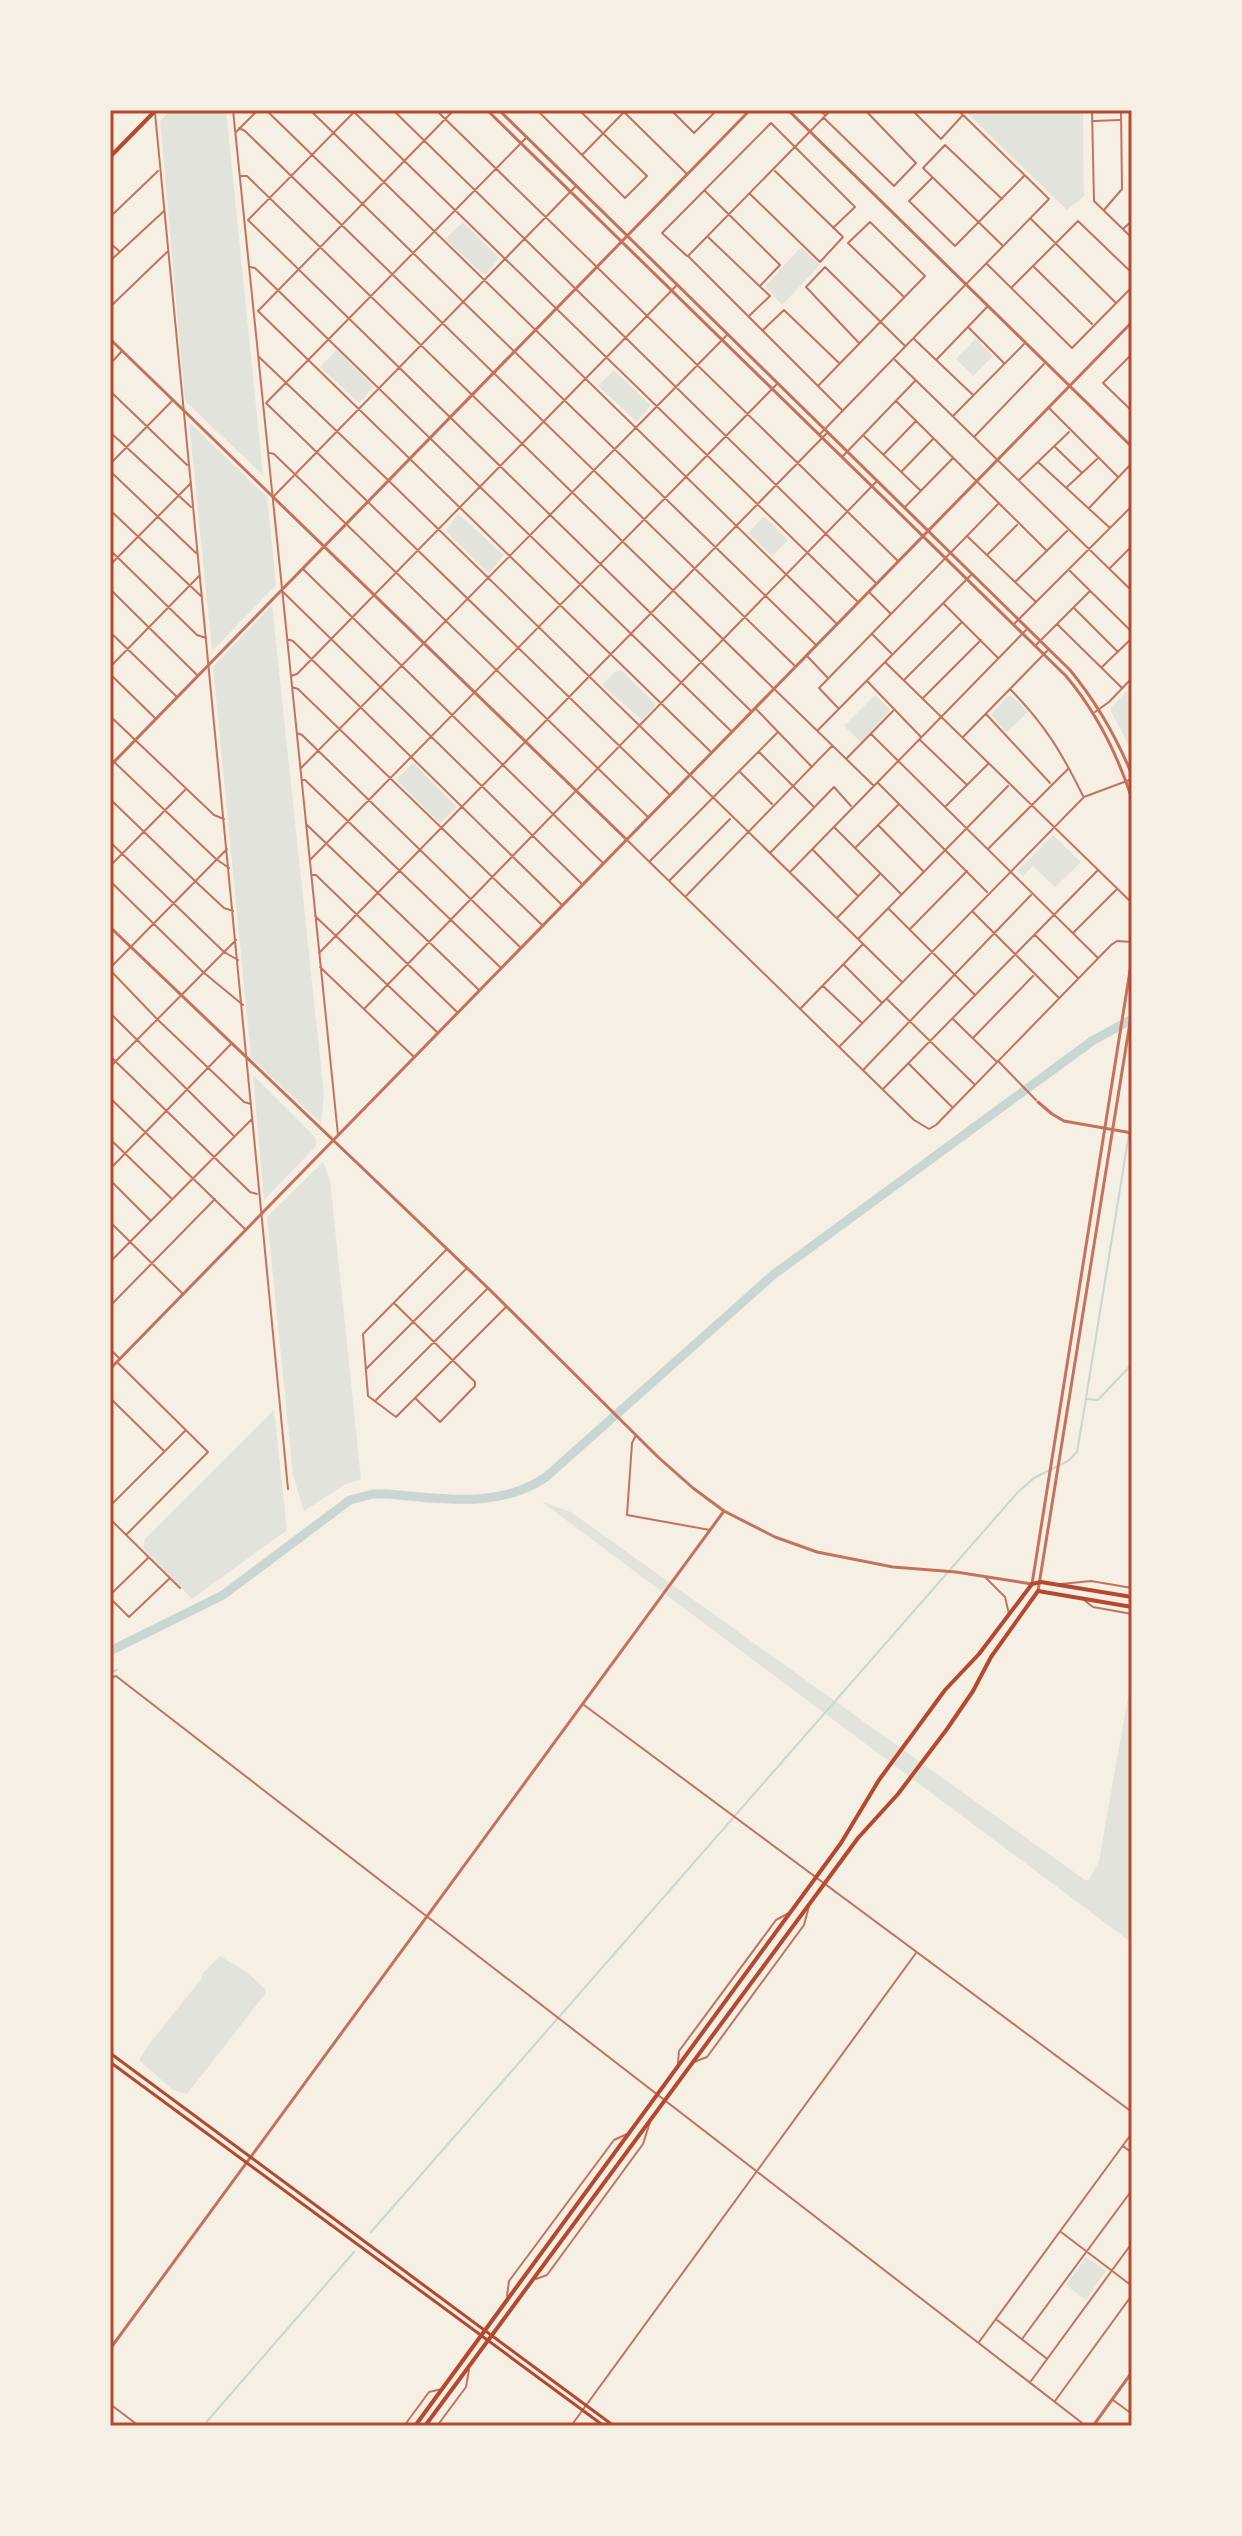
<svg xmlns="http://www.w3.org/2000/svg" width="1242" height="2536" font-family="'IBM Plex Sans',sans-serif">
	<rect width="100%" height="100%" fill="#f6efe4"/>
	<path fill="#e2e4dc" d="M171,110H226L263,475L185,401L160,121Z
		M964,110H1083L1084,196L1067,210Z
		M463,222L499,258L486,274H483L445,239Z
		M801,247L820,265L782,305L765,286Z
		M976,338L993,356L973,376L956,359Z
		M337,350L374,387L359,403L320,367Z
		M614,370L651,405L637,422L598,386Z
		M189,422L267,497L276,585L212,651Z
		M458,514L504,555L490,572H487L445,531Z
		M764,516L788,540L772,556L748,533Z
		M272,605L324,1095L321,1123L251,1058L213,667Z
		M621,670L655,703V706L642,720L602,685L615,672Z
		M1132,686V752L1111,711V707Z
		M875,695L890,709L889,712L861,742L844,726Z
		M1008,696H1012L1028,712L1007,732L991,715Z
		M413,763L457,807L440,823L396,780Z
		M1053,835L1081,862L1055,887L1033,866L1023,876L1017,871Z
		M253,1075L316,1138V1146L264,1200Z
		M323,1162L330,1180L361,1479L344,1485L304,1511L293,1475L267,1217Z
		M274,1410L287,1530L192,1599L143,1548L145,1539Z
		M542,1502L571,1512L1085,1880H1089L1099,1861L1132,1674V1943Z
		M220,1956L248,1973L265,1989V1994L187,2094L173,2090L139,2060L150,2043L202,1978V1974Z
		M1086,2257L1106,2271L1086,2300L1066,2285Z"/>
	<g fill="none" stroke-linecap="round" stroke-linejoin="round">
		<path stroke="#c9d6d2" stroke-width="2" d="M1086,1398L1132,1115
			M110,1654L113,1661
			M110,1673L117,1670
			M371,2232L1018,1492L1034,1478L1068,1461L1077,1452L1086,1399L1098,1400L1132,1364
			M203,2426L354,2252"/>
		<path stroke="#c9d6d2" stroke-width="9" d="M110,1651L223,1595L350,1500L373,1494H386C441,1498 498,1510 546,1477L773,1275L1092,1041L1132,1019"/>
		<path stroke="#c5725c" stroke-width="2" d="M233,110L338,1135
			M266,110L816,645
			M310,110L836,623
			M352,110L858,602
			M393,110L875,582
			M436,110L898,561
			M537,110L625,198L647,176L579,110
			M622,110L687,174
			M671,110L694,133L717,110
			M819,110L825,115
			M831,110L688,256L843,411
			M912,110L941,139L962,116
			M1092,110L1094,201L1132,238
			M1121,112L1132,111
			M155,113L288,1489
			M824,118L894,186L916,163L865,110
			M1094,121L1120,120
			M239,128L245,131L795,666
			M236,132L258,110
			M583,154L626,110
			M240,176H247L874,786
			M932,178L909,201L955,246L1024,176
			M705,191L780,265L760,286
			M750,194L820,262L843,237L775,171
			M1002,199L945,145L923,168L1002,245
			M1104,210L1122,189L1121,110
			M110,217L158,171
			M1031,219L1115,302
			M248,220L751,711
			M248,220L356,110
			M1124,228L1132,221
			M708,237L770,296L749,316
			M110,243L119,251
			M687,256L662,233L771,123L855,207L833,228
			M110,261L164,211
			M987,264L1072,348L1132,287
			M250,267L255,268L731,731
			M1034,267L1092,324
			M1012,287L1078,221L1132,273
			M110,307L167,252
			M258,311L710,751
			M258,311L454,110
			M969,328L1004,363
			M763,330L784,310L839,363
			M914,339L973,395
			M859,343L806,287L825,267L905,346
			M1132,354L1103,383L1132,411
			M259,357L388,480L902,982
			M937,359L988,306
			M895,360L1132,591
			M110,364L122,351
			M818,386L925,276L870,222L848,243L904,297
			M110,391L187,465
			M896,401L1047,551
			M267,402L526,138
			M266,403L670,795
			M1049,408L1118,477
			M953,416L1024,344
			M110,432L191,507
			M819,435L1049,199L958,110
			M864,436L921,491
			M974,437L1044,364
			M1055,447L1082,473
			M270,453L274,454L648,817
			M884,454L916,421
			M842,457L915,381
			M1038,462L1110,528
			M110,464L173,400
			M110,471L196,553
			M902,471L933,439
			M1019,480L1069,432
			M1067,487L1097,459
			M274,496L576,186
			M905,507L953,458
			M1089,508L1132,463
			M110,510L202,597
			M968,537L1036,602
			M110,550L197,635L206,638
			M988,554L1017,525
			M110,565L191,483
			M1110,568L1132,546
			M303,569L603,863
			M1070,571L1132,632
			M1015,582L1067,531
			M110,589L197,675
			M282,591L582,884
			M869,592L890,613
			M944,604L998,658
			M1074,608L1118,652
			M1014,624L1132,506
			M1057,624L1122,688
			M110,632L176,696
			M873,635L891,653
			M287,639L293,641L561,904
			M1036,645L1090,591
			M807,656L827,677
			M885,662L1132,903
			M110,667L199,576
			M1102,667L1132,638
			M110,674L155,718
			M291,676L297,674L677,285
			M905,679L962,622
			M867,681L921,737
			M292,687L298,689L542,925
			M1010,689C1045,725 1061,751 1083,796
			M923,698L981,640
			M756,709L812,767
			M839,709L819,688L999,503
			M1095,712L1109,702L1132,678
			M986,714L1050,783
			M110,716L214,815L224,819
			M818,730L971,575
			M297,733L302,735L520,947
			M871,734L1098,958
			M963,737L1048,650
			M920,740L967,785
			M759,752L814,807
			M110,758L216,859L229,868
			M847,758L893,711
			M301,768L727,335
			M740,772L772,804
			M302,780H305L500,967
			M878,783L987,892
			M110,799L195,881L224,908L233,911
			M945,807L988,764
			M306,824L479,990
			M878,825L924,872
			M835,828L901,894
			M627,840L914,1120L929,1129L936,1125L1111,945L1117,941L1132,942
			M110,842L224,952L238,960
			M856,847L899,804
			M988,849L1068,769
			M813,850L858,896
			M770,853L834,787L851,806
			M310,860L777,384
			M650,861L778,732
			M110,866L185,790
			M790,872L1026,630
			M311,875H316L457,1012
			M670,880L730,819
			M110,881L203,972L243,1005
			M686,896L832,746
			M889,909L975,995
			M973,912L1059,998
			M315,916L438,1033
			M837,918L880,874
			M910,929L967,871
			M1073,933L1116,890
			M1035,935L1078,978
			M859,938L1008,786
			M319,953L826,434
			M844,965L882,1003
			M320,967L414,1057
			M110,968L227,849
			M110,970L157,1019L244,1102L251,1104
			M823,986L862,1023
			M887,999L974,1084
			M365,1008L876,482
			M801,1008L863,944
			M110,1013L234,1136
			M953,1019L997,1062
			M973,1038L1033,976
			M840,1046L1084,797L1132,779
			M110,1056L250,1192L257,1194
			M999,1062L1036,1100
			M909,1064L952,1107
			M110,1067L236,940
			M864,1069L1031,895
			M884,1088L1097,871
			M110,1098L246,1230
			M110,1139L172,1199
			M110,1169L231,1044
			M110,1180L151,1221
			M110,1222L183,1294
			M446,1250L363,1334L368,1396L396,1417L506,1307
			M110,1262L252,1119
			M395,1304L475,1382V1386L440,1422L415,1398
			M110,1306L215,1199
			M110,1349L120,1359
			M118,1363L208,1452L126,1535
			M366,1369L466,1269
			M110,1398L164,1451
			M376,1400L487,1289
			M636,1435L632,1443L627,1515L710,1530
			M110,1506L185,1431
			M110,1519L180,1588
			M985,1577L1005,1597L1009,1614
			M1061,1584L1091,1581L1132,1588
			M110,1595L148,1558
			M110,1598L129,1617L169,1579
			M1084,1600L1093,1607L1132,1614
			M110,1678L116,1676L1086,2426
			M584,1705L1132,2112
			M694,2062L707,2057L804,1925L809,1906
			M678,2063L679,2051L776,1920L789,1913
			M1123,2146L1132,2153
			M1061,2232L1132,2286
			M536,2279L547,2275L643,2144L650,2122
			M507,2296L509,2281L614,2140L627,2134
			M997,2320L1046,2358
			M1022,2339L1132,2190
			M979,2342L1132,2133
			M1031,2381L1132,2243
			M1113,2400L1132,2414
			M1055,2401L1132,2295
			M110,2404L139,2426
			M404,2426L429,2392L442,2389
			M437,2426L466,2387L469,2370
			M571,2426L916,1953"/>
		<path stroke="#c5725c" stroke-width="3" d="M487,110L1066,676C1097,713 1117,753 1132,799
			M499,110L1070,670C1097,703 1116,736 1132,775
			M788,110L1132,447
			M110,339L626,839
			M110,766L750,110
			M110,927L488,1288L658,1457L693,1488L724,1511L775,1537L817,1552L893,1567L956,1572L1032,1584
			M1038,1102L1052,1114L1064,1121L1132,1133
			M110,1369L1132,322
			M1032,1584L1132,958
			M1038,1591L1132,1010
			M110,2349L724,1511
			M1093,2426L1132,2372"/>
		<path stroke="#b5482f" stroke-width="3" d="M110,2053L614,2426
			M110,2062L604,2426"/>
		<path stroke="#b5482f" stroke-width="4" d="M110,157L156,110
			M415,2426L841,1843L879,1780L945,1690L979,1654L1032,1584L1041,1582L1132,1597
			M425,2426L858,1838L898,1794L947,1729L973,1691L991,1657L1038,1591L1132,1607"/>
	</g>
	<rect width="1242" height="2536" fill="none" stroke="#f6efe4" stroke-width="224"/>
	<rect x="112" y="112" width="1018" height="2312" fill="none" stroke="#b5482f" stroke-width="3"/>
</svg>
